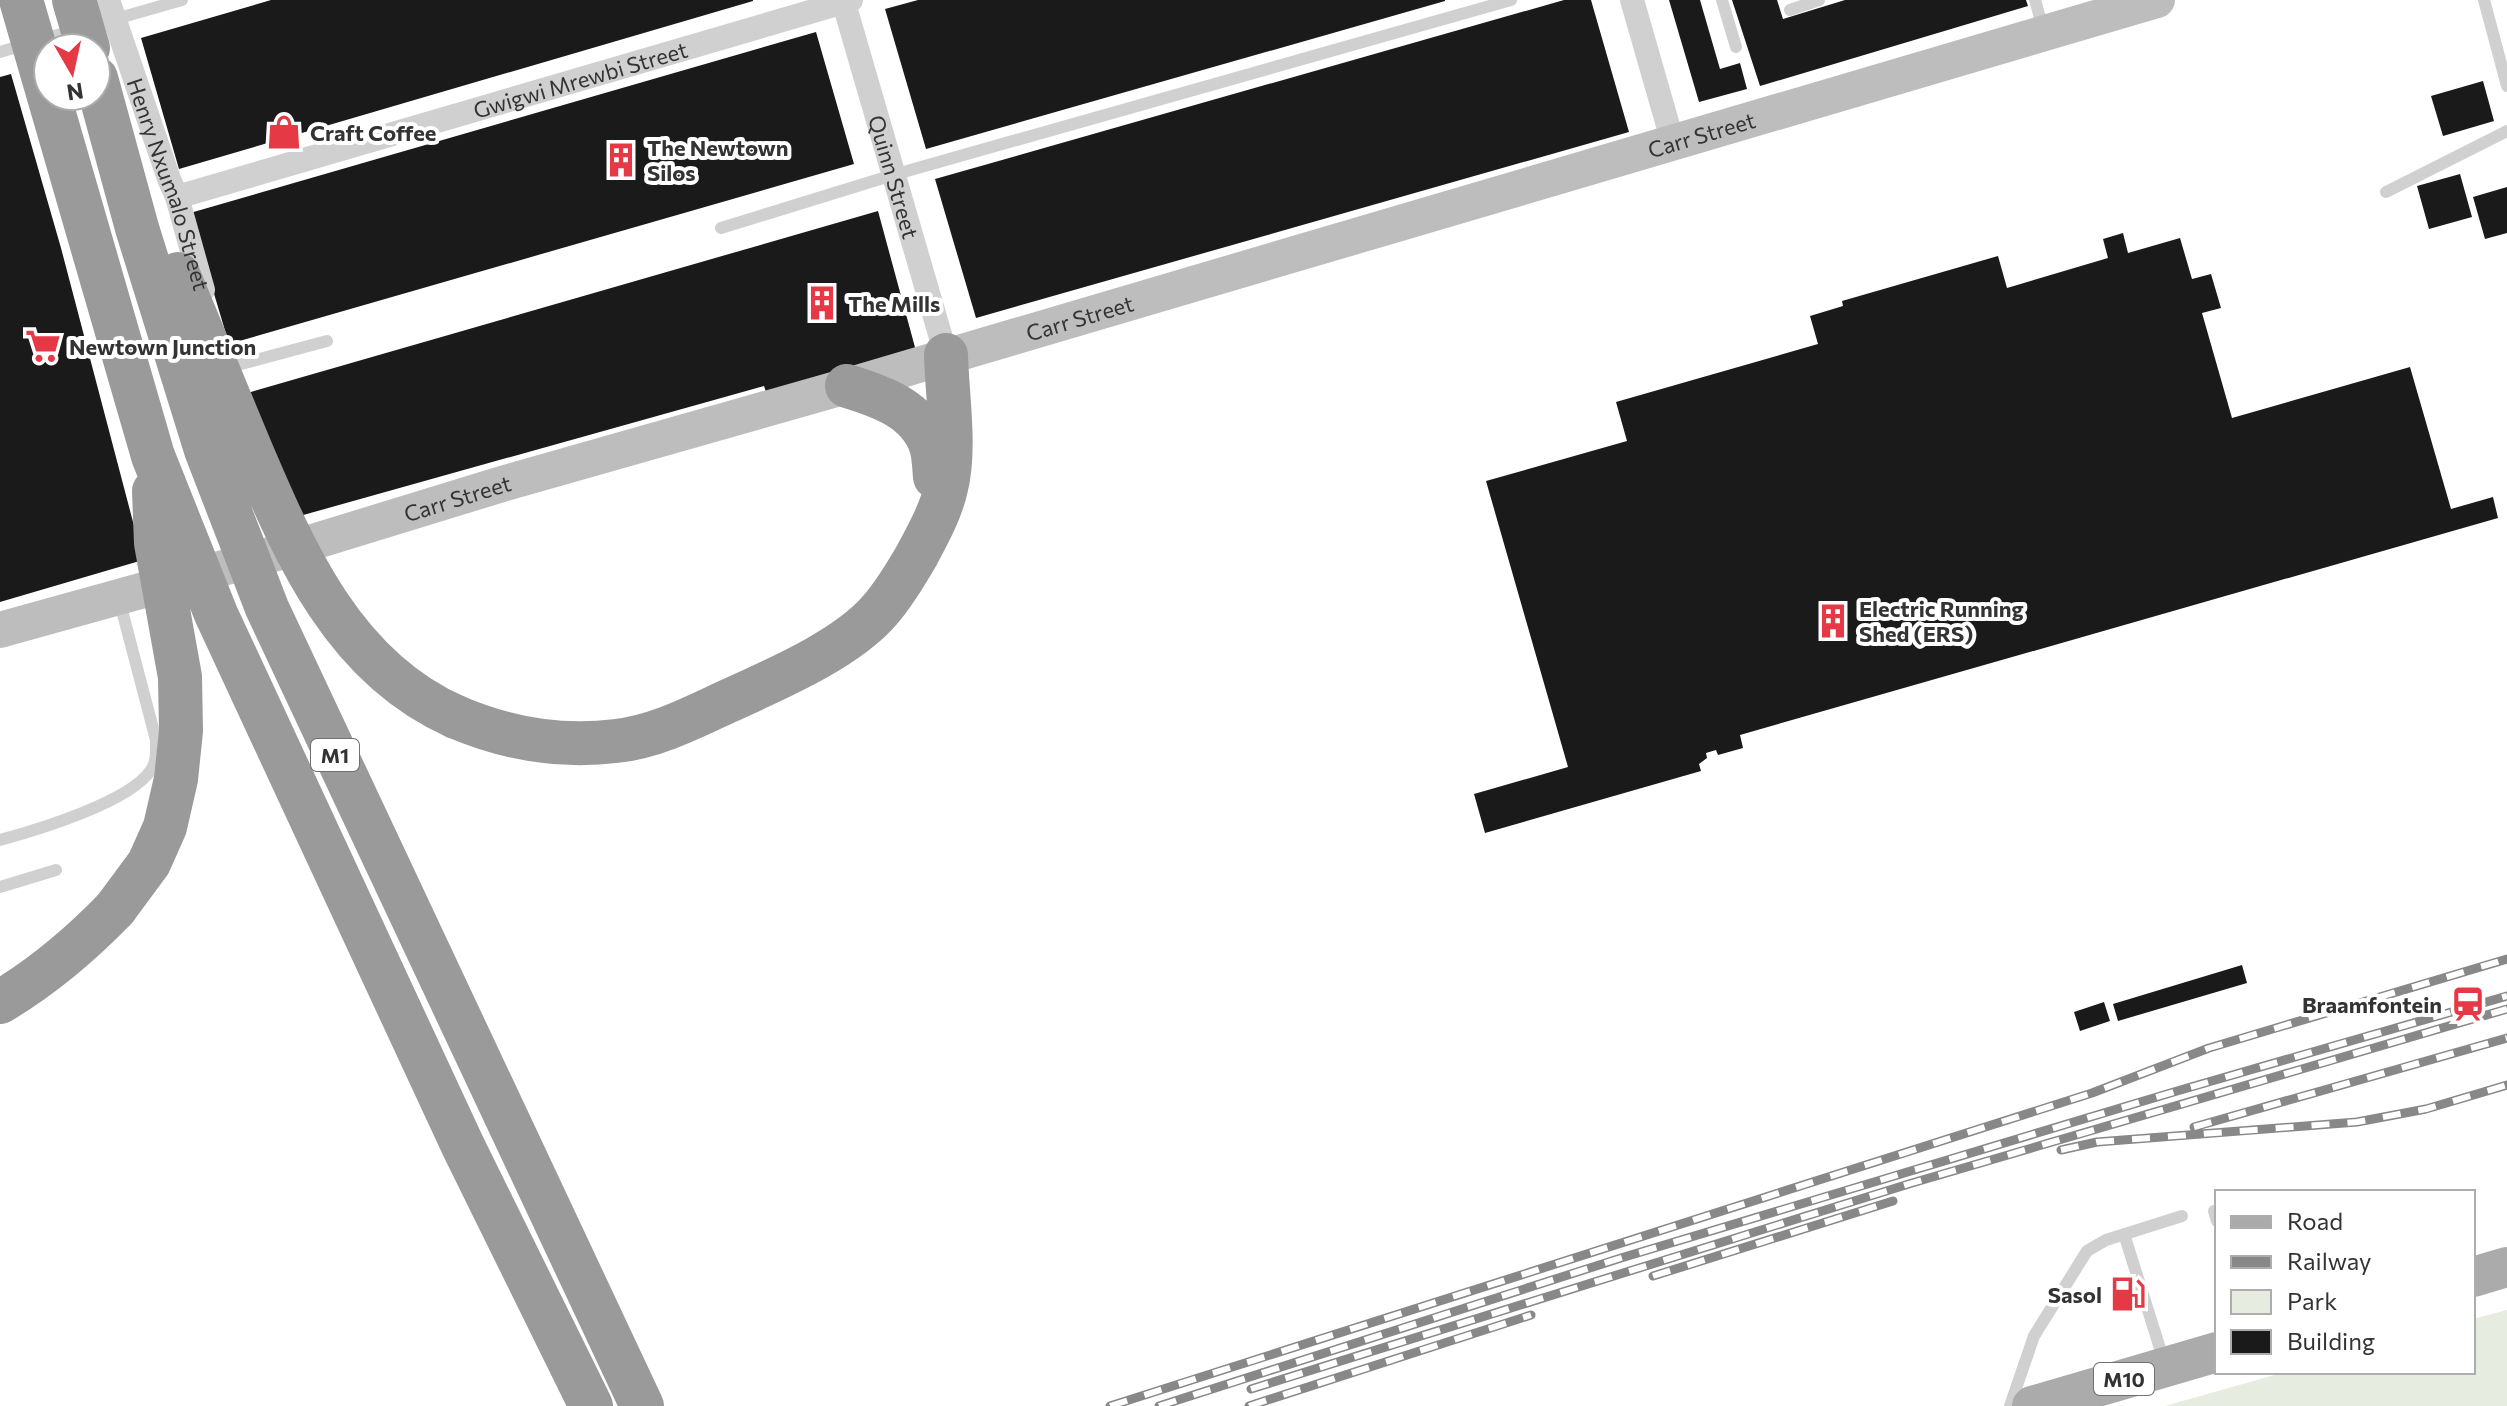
<svg xmlns="http://www.w3.org/2000/svg" width="2507" height="1406" font-family="Commissioner,sans-serif">
	<rect width="100%" height="100%" fill="#fff"/>
	<path fill="#e6ecdf" d="M2507,1310V1406H2165L2285,1372H2473V1319Z"/>
	<path fill="#1a1a1a" d="M271,0H753V1L179,169L141,38Z
		M918,0H1445V1L926,149L885,9Z
		M1564,0H1591L1629,132L976,318L935,179Z
		M1669,0H1700L1720,69L1740,63L1747,89L1699,102Z
		M1732,0H1777L1783,19L1845,0H2026L2028,6L1760,86Z
		M816,32L854,164L229,344L190,213Z
		M11,74L61,248L143,560L0,602V77Z
		M2483,81L2494,121L2443,136L2431,96Z
		M2460,174L2472,217L2429,229L2417,186Z
		M2507,187V233L2485,239L2473,197Z
		M878,211L916,351L767,395L764,386L289,519L244,394Z
		M2123,233L2128,253L2180,238L2192,279L2211,274L2221,308L2202,313L2232,418L2410,367L2451,509L2493,497L2498,518L1740,735L1743,748L1718,755L1716,750L1706,753L1707,758L1699,764L1701,771L1485,833L1474,794L1568,767L1486,481L1627,441L1616,402L1818,344L1810,316L1843,306L1842,301L1998,256L2007,288L2108,258L2103,239Z
		M2242,965L2247,983L2118,1021L2113,1004Z
		M2104,1002L2110,1021L2080,1031L2074,1012Z"/>
	<g fill="none" stroke-linecap="round" stroke-linejoin="round">
		<path stroke="#d0d0d0" stroke-width="12" d="M1722,0L1736,47
			M2035,0L2044,32
			M2484,0L2507,86
			M1790,10L1819,0
			M112,20L182,0
			M0,52L75,30
			M2386,192L2507,131
			M721,228L893,175L1511,0
			M226,368L327,341
			M0,840C37,830 130,802 151,770C157,761 156,751 156,740L119,599
			M0,887L56,870
			M2214,1211L2217,1221
			M2124,1234L2164,1361
			M2010,1406L2034,1336L2087,1251L2106,1240L2182,1216"/>
		<g stroke="#d0d0d0" stroke-width="24">
			<path id="s1" d="M108,0L169,179L177,197L203,290"/>
			<path id="s2" d="M843,0L946,355"/>
			<path d="M1632,0L1673,143"/>
			<path id="s3" d="M177,197L851,0"/>
		</g>
		<path stroke="#bdbdbd" stroke-width="36" id="s4" d="M0,630L277,553L502,484L847,386L2157,0"/>
		<path stroke="#ababab" stroke-width="40" d="M2473,1277L2507,1267
			M2032,1406L2217,1352"/>
		<path stroke="#9a9a9a" stroke-width="44" d="M847,386C880,396 919,409 931,446C934,455 934,467 935,477
			M456,717C508,739 561,748 616,741C654,737 690,719 724,703C772,681 846,650 880,610C894,594 906,574 917,555C928,534 941,511 946,488C956,449 947,396 946,355
			M0,1002C44,976 80,945 115,909"/>
		<g stroke="#888" stroke-width="9">
			<path id="rail" d="M2194,1127L2507,1038
				M2061,1150L2097,1142L2357,1122L2426,1109L2507,1085
				M1653,1276L1893,1201
				M1251,1389L1912,1183L2507,1009
				M1110,1406L2092,1093L2209,1048L2507,959
				M1159,1406L1621,1258L2177,1091L2507,996
				M1249,1406L1531,1315"/>
		</g>
		<use href="#rail" stroke="#fff" stroke-width="6" stroke-dasharray="18" stroke-linecap="butt"/>
		<path stroke="#9a9a9a" stroke-width="44" d="M21,0L153,456L216,614L463,1146L591,1406
			M74,0L88,48
			M96,78L137,228L206,450L267,608L642,1406
			M178,274C201,330 225,387 248,443C294,551 342,667 456,717
			M115,909L149,863L165,827L176,779L181,731L180,677L156,543L154,491"/>
	</g>
	<defs>
		<g id="shop-bare" transform="scale(2.76)"><path d="M-5-2.5h2.3a2.7 3.5 0 0 1 5.4 0H5L5.5 6h-11ZM-1.5-2.5h3a1.5 2.3 0 0 0-3 0Z" fill="#e63946" stroke="#fff" stroke-width="2.5" paint-order="stroke"/></g>
		<g id="building-bare" transform="scale(2.76)"><path d="M-4-6H4V6H1V3H-1V6H-4ZM-2.5-4.3h1.7v1.8h-1.7ZM.8-4.3h1.7v1.8H.8ZM-2.5-1h1.7V.8h-1.7ZM.8-1h1.7V.8H.8Z" fill="#e63946" stroke="#fff" stroke-width="2.5" paint-order="stroke"/></g>
		<g id="supermarket-bare" transform="scale(2.76)"><path d="M-6-5.5h2.5l.6 2H6L4.5 2H-2.5L-4.4-4H-6ZM-1.5 3.2a1.3 1.3 0 1 0 .1 0ZM3 3.2a1.3 1.3 0 1 0 .1 0Z" fill="#e63946" stroke="#fff" stroke-width="2.5" paint-order="stroke"/></g>
		<g id="station-bare" transform="scale(2.76)"><path d="M-3-6H3Q5-6 5-4V2Q5 4 3 4L4.5 6H3L1.5 4h-3L-3 6H-4.5L-3 4Q-5 4-5 2V-4Q-5-6-3-6ZM-3.5-4v3h7v-3ZM-3.5 1v1.5H-2V1ZM2 1v1.5H3.5V1Z" fill="#e63946" stroke="#fff" stroke-width="2.5" paint-order="stroke"/></g>
		<g id="fuel-bare" transform="scale(2.76)"><path d="M-5.5-6h7V0h2V4h1.3V-2.5L3-4.5l.8-.8L6-3V5H2.5V1h-1V6h-7ZM-4.2-4.7v3.2H.2V-4.7Z" fill="#e63946" stroke="#fff" stroke-width="2.5" paint-order="stroke"/></g>
	</defs>
	<g fill-rule="evenodd">
		<use href="#shop-bare" x="284" y="132"/>
		<use href="#building-bare" x="621" y="160"/>
		<use href="#building-bare" x="822" y="303"/>
		<use href="#supermarket-bare" x="43" y="346"/>
		<use href="#building-bare" x="1833" y="621"/>
		<use href="#station-bare" x="2468" y="1004"/>
		<use href="#fuel-bare" x="2128" y="1294"/>
	</g>
	<g text-anchor="middle" dominant-baseline="central" stroke-width="8" stroke-linejoin="round" paint-order="stroke">
		<g fill="#fff" stroke="#707070" stroke-width="2">
			<rect x="311" y="739" width="48" height="32" rx="6"/>
			<rect x="2094" y="1363" width="60" height="32" rx="6"/>
		</g>
		<g font-size="20" font-weight="bold" fill="#333">
			<text x="335" y="755">M1</text>
			<text x="2124" y="1379">M10</text>
		</g>
		<g font-size="22" fill="#333" stroke="#fff">
			<text stroke="none"><textPath href="#s3" startOffset="420">Gwigwi Mrewbi Street</textPath></text>
			<text stroke="none"><textPath href="#s4" startOffset="1772">Carr Street</textPath></text>
			<text stroke="none"><textPath href="#s2" startOffset="184">Quinn Street</textPath></text>
			<text stroke="none"><textPath href="#s1" startOffset="194">Henry Nxumalo Street</textPath></text>
			<text stroke="none"><textPath href="#s4" startOffset="1124">Carr Street</textPath></text>
			<text stroke="none"><textPath href="#s4" startOffset="476">Carr Street</textPath></text>
		</g>
		<g font-size="22" font-weight="bold" fill="#333" stroke="#fff" text-anchor="start">
			<text x="310" y="132">Craft Coffee</text>
			<text x="647" y="147">The Newtown<tspan x="647" dy="25">Silos</tspan></text>
			<text x="848" y="303">The Mills</text>
			<text x="69" y="346">Newtown Junction</text>
			<text x="1859" y="608">Electric Running<tspan x="1859" dy="25">Shed (ERS)</tspan></text>
			<text x="2442" y="1004" text-anchor="end">Braamfontein</text>
			<text x="2102" y="1294" text-anchor="end">Sasol</text>
		</g>
	</g>
	<rect x="2215" y="1190" width="260" height="184" fill="#ffffff" stroke="#adadad" stroke-width="2"/>
	<rect x="2231" y="1216" width="40" height="12" fill="#ababab" stroke="#adadad" stroke-width="2"/>
	<text x="2287" y="1230" font-size="24" fill="#333333">Road</text>
	<rect x="2231" y="1256" width="40" height="12" fill="#888888" stroke="#adadad" stroke-width="2"/>
	<text x="2287" y="1270" font-size="24" fill="#333333">Railway</text>
	<rect x="2231" y="1290" width="40" height="24" fill="#e6ecdf" stroke="#adadad" stroke-width="2"/>
	<text x="2287" y="1310" font-size="24" fill="#333333">Park</text>
	<rect x="2231" y="1330" width="40" height="24" fill="#1a1a1a" stroke="#adadad" stroke-width="2"/>
	<text x="2287" y="1350" font-size="24" fill="#333333">Building</text>
	<g transform="translate(72 72) rotate(171)"><circle r="38" fill="#ffffff" stroke="#adadad" stroke-width="2"/>
	<path d="M0-6L14 30L0 20L-14 30Z" fill="#e63946"/>
	<text y="-12" font-size="22" font-weight="bold" text-anchor="middle" fill="#333333">N</text>
	</g>
</svg>
